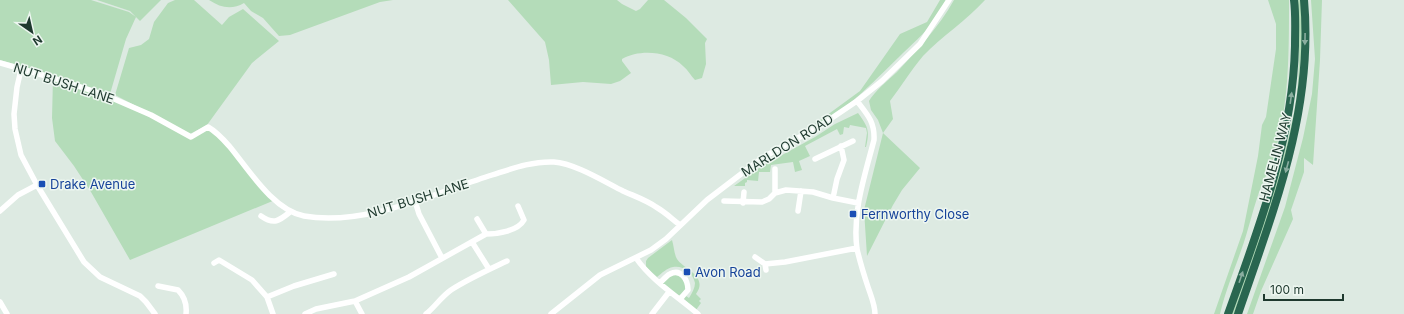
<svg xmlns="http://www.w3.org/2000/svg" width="1404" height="314" font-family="Inter,sans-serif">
	<rect width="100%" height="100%" fill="#ddeae2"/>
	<path fill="#b4dcb9" d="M0,0H91L129,12L136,17L126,39L110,94L59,77L0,60Z
		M97,0H161L140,21L130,11Z
		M175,0H194L222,25L229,17L243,9L279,41L252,63L207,125L190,134L115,95L129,48L141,45L149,39L154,22L168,3Z
		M209,0H393L380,2L290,35L279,36L263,18L251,11L244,3C232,10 221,8 209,0Z
		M508,0H617L622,4L636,11L640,9L648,0H664L686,18L707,39L705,43L706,64L702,78L695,80C691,76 688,70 683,66C668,51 640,49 622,59V61L631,73L620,81L611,84L583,82L551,85L549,60L545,42Z
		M940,0H946C942,7 938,14 934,21C924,34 911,45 899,57C873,82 843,115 808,129L860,91L900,34L927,22Z
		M954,0H985C966,21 942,36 923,56C911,70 901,87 890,101L893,119L883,133L920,168L902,190L893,205L867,256L864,210L883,133L878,120L871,110L869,101C874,92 889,79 897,72C918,49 939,27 954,0Z
		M1268,0H1289V3C1289,56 1289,105 1274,156C1271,167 1265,177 1261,187C1254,205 1250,224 1244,242C1236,266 1226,289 1220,314H1214L1243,231L1258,156L1262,125L1266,117L1276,49V24Z
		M1297,0H1302V46L1296,114L1278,187L1234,314H1231C1253,248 1280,182 1294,113C1301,77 1299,37 1297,0Z
		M1311,0H1322L1320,60L1313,165L1304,158V172L1291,210L1293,219L1261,291L1253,314H1247L1285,207L1303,138L1312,94L1315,59Z
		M53,78L105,95L190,137L208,127L214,130L275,200L130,260L91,192L74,166L55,141L52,118Z
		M858,113C868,127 870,130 866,147H865L867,133L866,128L850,125L849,128L844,127L843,134L840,135L837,129L805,146L810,156L799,161L802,170L795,172L793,162L771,165L770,172H759L758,181L747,180V182L745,183V186H734L762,166L815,137L835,124Z
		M672,240C674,246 674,254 677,259C683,269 709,276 696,294L701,299L699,301L701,303L696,310L684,299L686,296L689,298C692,293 695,288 695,283C693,273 683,265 673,267C667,268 662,273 657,277L646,267V261L648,258Z
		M676,272L688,285L680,299L660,283Z"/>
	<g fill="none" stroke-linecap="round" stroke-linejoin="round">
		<path stroke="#fff" stroke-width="5.5" d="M0,63L18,68L19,70H25L53,78L105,95L151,115L191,137L208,127C217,132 223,139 230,147C249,170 273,210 304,216C364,227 435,193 492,175C511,169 532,161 554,162C574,163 605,182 623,191C634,196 646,200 656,207C665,212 672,219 680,225
			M19,70L20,74L17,87L14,114L15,129L21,155L37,185L84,262L100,277L140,296L146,302L155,314
			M857,101C867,114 875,122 874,140C865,175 852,212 857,249C860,262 864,275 868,287C871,296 875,305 875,314
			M815,159L853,141
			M775,169V193
			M833,198L837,179L844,160L841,146
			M415,201L419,214L442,258
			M724,201L762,202L769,199L775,193L786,190L813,192L833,198L858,203
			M743,203L744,192
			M0,211L18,195L37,185
			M798,211L801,191
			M261,216C274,225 279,221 290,212
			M477,219L486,234
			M472,242L489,269
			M755,257L765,264
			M636,258C652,281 677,296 698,314
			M214,263L219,260L252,280L267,297L273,314
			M766,270L765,264L785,262L857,248
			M660,283C663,280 666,276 670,274C681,268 688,280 688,290L680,299
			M158,286L178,290C185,297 187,305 186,314
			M267,297L294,286L334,274
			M355,301L362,314
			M0,302L7,314
			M305,314L316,309L355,301L409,277L486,234C498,234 518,231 524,220L518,206
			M426,314C435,307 441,297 451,290C468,279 488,270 507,261
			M551,314L600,275L651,250L666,239L707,200L762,158L823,124L857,101L882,81L920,44L949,0
			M652,314L669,292"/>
		<path stroke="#296650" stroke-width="8" d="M1228,314C1259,228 1293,139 1295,46C1295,31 1296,15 1294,0
			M1238,314C1273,211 1314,111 1304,0"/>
	</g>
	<defs><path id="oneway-solid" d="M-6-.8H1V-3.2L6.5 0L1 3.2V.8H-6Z"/></defs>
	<g fill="#8baea0">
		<use href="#oneway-solid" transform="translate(1305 39) rotate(91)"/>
		<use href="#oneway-solid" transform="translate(1291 98) rotate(-82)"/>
		<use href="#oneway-solid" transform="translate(1287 167) rotate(105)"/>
		<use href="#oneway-solid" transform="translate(1241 277) rotate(-71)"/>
	</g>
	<g fill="#1a4fb4" stroke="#edf6f0" stroke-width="1.5">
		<rect x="38" y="180" width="8" height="8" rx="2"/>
		<rect x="849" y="210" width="8" height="8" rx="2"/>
		<rect x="683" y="268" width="8" height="8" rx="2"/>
	</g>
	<g text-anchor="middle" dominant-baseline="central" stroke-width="3" stroke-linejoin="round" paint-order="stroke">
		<g font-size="13" fill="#1e392e" stroke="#edf6f0">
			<text transform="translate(64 83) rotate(18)">NUT BUSH LANE</text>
			<text transform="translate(787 145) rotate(-32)">MARLDON ROAD</text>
			<text transform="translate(1275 157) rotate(-75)">HAMELIN WAY</text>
			<text transform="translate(418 198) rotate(-17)">NUT BUSH LANE</text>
		</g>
		<g font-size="13" fill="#164399" stroke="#edf6f0" text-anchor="start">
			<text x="50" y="184">Drake Avenue</text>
			<text x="861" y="214">Fernworthy Close</text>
			<text x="695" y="272">Avon Road</text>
		</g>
	</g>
	<g transform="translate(32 32) rotate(146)" stroke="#edf6f0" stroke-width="3" paint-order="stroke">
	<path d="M0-3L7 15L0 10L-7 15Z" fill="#1e392e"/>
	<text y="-6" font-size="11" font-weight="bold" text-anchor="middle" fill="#1e392e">N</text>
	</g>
	<path d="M1264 294v6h79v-6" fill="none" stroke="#1e392e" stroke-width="2"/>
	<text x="1270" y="294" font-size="12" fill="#1e392e" stroke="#edf6f0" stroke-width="3" paint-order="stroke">100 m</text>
</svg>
